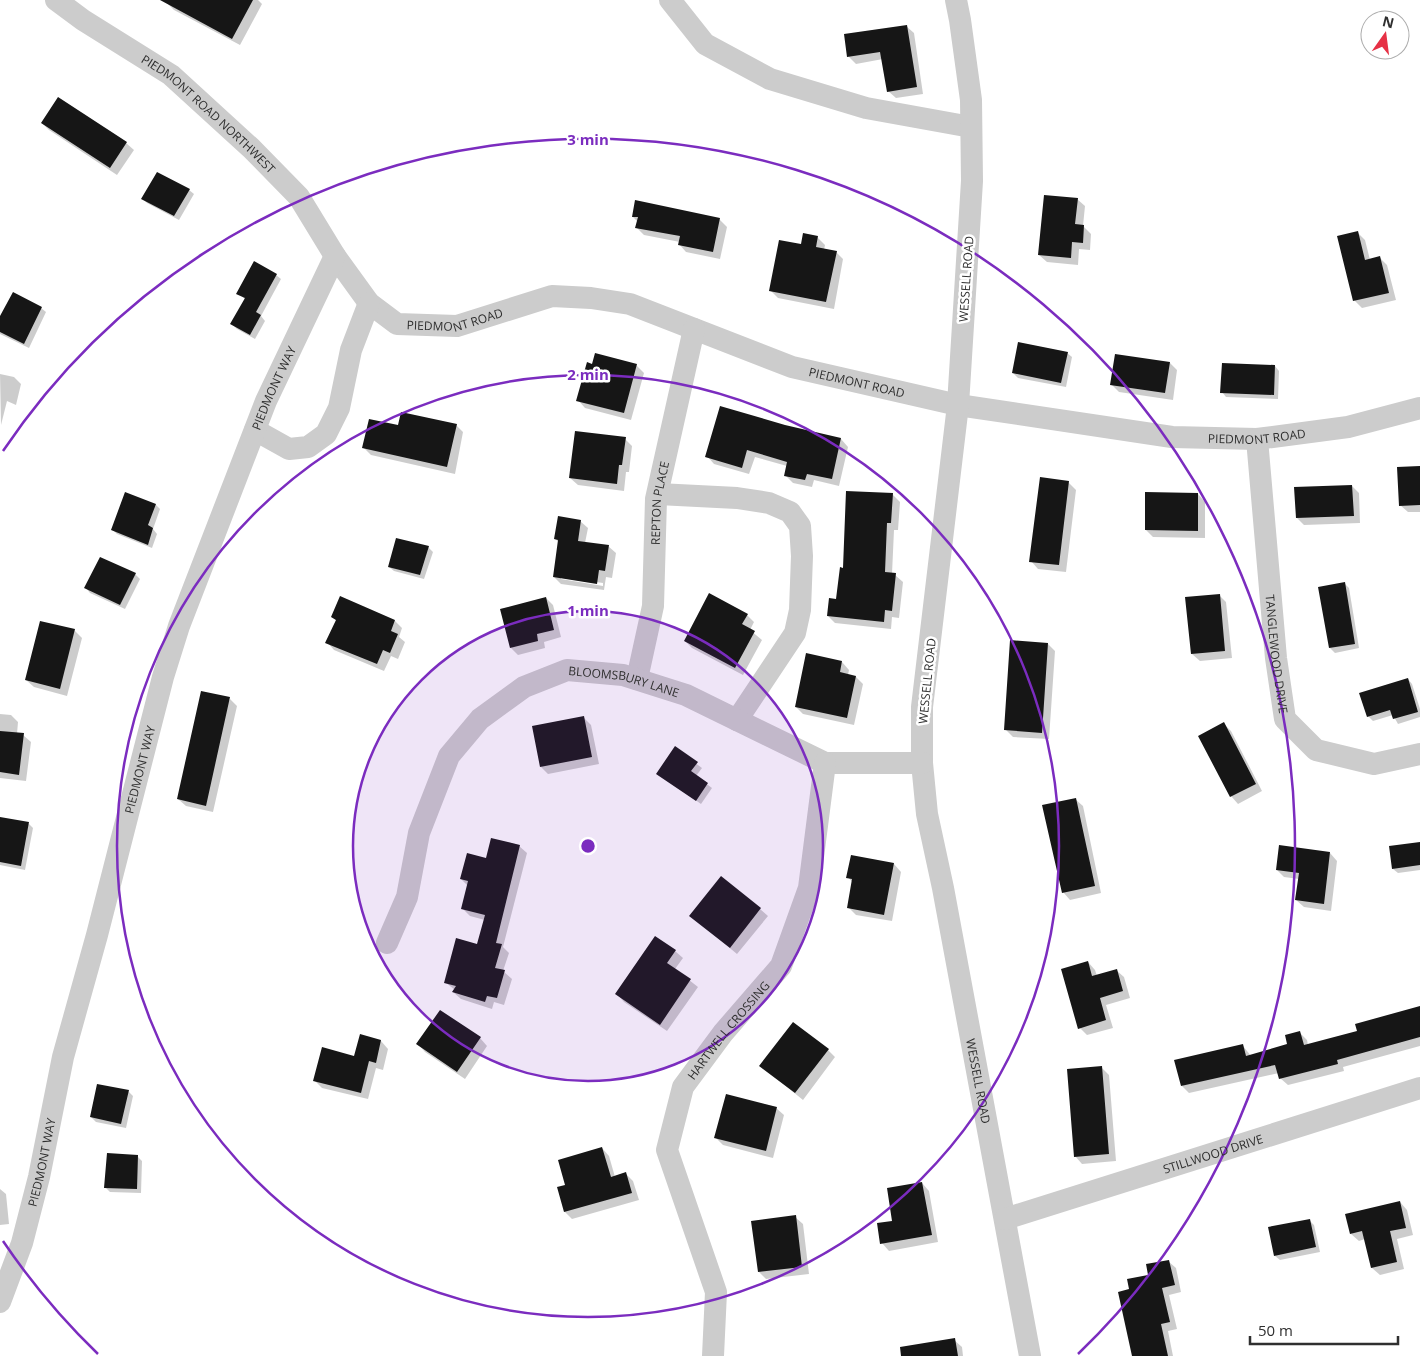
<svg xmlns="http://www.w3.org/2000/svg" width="1420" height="1356" font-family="'Open Sans',sans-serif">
	<rect width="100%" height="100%" fill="#fff"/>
	<path fill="#0003" fill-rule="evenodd" d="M168,0H258L262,4L240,45L174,10L167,3Z
		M906,26L914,33L923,94L896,98L888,91L883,59L856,64L848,56Z
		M42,123L126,143L134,150L117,175L49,130Z
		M189,190L194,194L179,220L147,203L143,199Z
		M1077,199L1085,206L1083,226L1091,234L1090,250L1079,249L1078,265L1047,262L1039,255Z
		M633,217L719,219L727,227L720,259L686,252L679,244L680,242L644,235L637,228L638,222Z
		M1358,233L1365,240L1370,260L1380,258L1387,265L1396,300L1362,308L1355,301L1339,237Z
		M817,237L825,245L824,250L836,252L843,259L834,309L778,298L770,290L802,246Z
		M276,275L281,279L261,316L265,321L255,339L237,329L232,324L246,300L238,293Z
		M41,308L46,312L29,348L0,334V319Z
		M1067,353L1072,357L1066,387L1018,378L1013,373Z
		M1170,363L1177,370L1173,400L1119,392L1111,384Z
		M593,365H636L644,373L631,420L585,408L578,400Z
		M1275,366L1279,371L1278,399L1226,397L1222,392Z
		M0,374L14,377L21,384L16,405L7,401L1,425Z
		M456,425L463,432L455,474L371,455L364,448L399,427Z
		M784,426L841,439L848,447L839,486L814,480L812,487L793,483L785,475L787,466L755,457L749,474L714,464L707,456Z
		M625,439L632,446L629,472H626L624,491L578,485L570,478Z
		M1420,467V512H1408L1400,505Z
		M1068,482L1076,490L1066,572L1038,569L1031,561Z
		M1352,486L1359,493L1360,523L1304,525L1297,518Z
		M892,494L900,502L898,530H894L892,574L895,575L903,582L899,618L892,617L891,629L835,623L828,616L838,600L844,569Z
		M1198,494L1205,502V538L1153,537L1146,530Z
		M156,505L160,509L153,529L157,534L152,548L117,534L112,529Z
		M580,521L588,528L585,543L608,546L616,553L612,578L606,577L604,590L561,584L554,577L559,542L555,539ZM561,577L603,583V586L561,579Z
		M428,547L433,552L424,579L394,571L389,567Z
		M135,574L140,579L125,609L90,593L86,588Z
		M1344,583L1349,588L1359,648L1335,653L1330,648L1320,588Z
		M1219,595L1226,602L1232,658L1200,661L1192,654Z
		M546,598L553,605L561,637L544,642L545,648L518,655L511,648Z
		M747,615L754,622L750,630L762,640L743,675L692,648L685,641Z
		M333,617L395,621L402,628L399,637L405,642L398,659L391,656L384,671L334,650L327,642L337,621Z
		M74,630L82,638L67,696L34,687L26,680Z
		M1048,644L1055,651L1049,739L1013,737L1005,729Z
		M842,662L849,670L848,675L856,677L863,684L854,725L803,714L796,707Z
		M1408,679L1412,684L1420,709V717L1398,724L1393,715L1373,721L1368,716Z
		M230,699L237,706L213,812L186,806L178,799Z
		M0,714L11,715L18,722L17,734L23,735L31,742L26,781L0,778Z
		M583,717L591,725L599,764L548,774L541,767Z
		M1224,724L1231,731L1262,791L1238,804L1231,796Z
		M675,748L702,768L696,776L712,788L701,804L658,774Z
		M1075,799L1083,806L1101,893L1070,900L1063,892Z
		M0,818L29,824L33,828L25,870L0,865Z
		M1420,843V870L1398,873L1393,869Z
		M519,846L527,853L503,947L509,953L503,971L512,979L504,1005L494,1002L492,1009L461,999L453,992L455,990L445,982L477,946L485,920L470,916L463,909L468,886L461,879L487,860Z
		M1330,853L1337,861L1331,911L1304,907L1296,900L1299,879L1284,877L1277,870Z
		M894,864L901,872L892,921L856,915L848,907L853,883L848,877Z
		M760,909L768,916L737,954L691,916Z
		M675,951L683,958L675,969L698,987L667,1031L624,1002L617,994Z
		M1088,962L1095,970L1097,976L1116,970L1124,977L1130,998L1106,1005L1113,1028L1087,1035L1080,1028Z
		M1420,1008V1046L1343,1067L1344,1071L1288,1085L1280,1078L1279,1073L1189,1093L1182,1086L1243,1046L1251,1056L1289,1045L1300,1033L1307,1040L1308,1045L1359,1032Z
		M440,1012L480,1038L487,1046L465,1079L425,1052L418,1044Z
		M361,1036L381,1041L388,1049L383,1070L376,1068L368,1099L322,1088L314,1080L355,1057Z
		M828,1050L835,1057L803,1100L761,1066Z
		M1102,1068L1109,1075L1116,1161L1082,1164L1075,1156Z
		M128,1091L133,1096L126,1128L96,1122L91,1117Z
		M776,1108L784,1115L773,1158L723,1145L716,1138Z
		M602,1148L609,1156L615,1177L626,1174L633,1181L639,1200L572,1219L565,1212L558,1188L567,1186Z
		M137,1156L142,1161L141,1193L110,1192L105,1187Z
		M922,1183L929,1191L938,1242L889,1251L882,1243L894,1222Z
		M0,1189L6,1194L9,1224L0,1225Z
		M1400,1202L1407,1210L1413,1235L1397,1239L1404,1269L1380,1275L1372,1268L1365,1239L1359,1241L1351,1234Z
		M795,1217L803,1224L809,1274L766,1279L759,1272L753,1222Z
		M1309,1220L1314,1225L1320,1252L1280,1260L1275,1256Z
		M1168,1261L1176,1268L1181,1292L1169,1295L1177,1329L1168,1331L1173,1356H1133L1150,1276Z
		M954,1340L962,1347L963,1356H914Z"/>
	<path fill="#161616" d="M160,0H253L232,39Z
		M907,25L917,87L887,92L880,52L847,57L844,34Z
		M58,97L127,142L110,168L41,123Z
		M157,172L190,189L174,216L141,199Z
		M1044,195L1078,198L1075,224L1084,225L1083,243L1072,242L1071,258L1038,255Z
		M635,200L720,218L713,252L678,245L680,236L635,228L638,217H632Z
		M1358,231L1365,260L1380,256L1389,293L1353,301L1337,236Z
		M803,233L818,236L816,247L837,251L826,302L769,291L779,240L801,244Z
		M254,261L277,274L256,312L261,315L250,335L230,324L245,298L236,294Z
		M13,292L42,307L24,344L0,332V316Z
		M1018,342L1068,352L1061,383L1012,373Z
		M595,353L637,364L624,413L576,401L587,362L592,364Z
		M1115,354L1170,362L1165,393L1110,385Z
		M1222,363L1275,365L1274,395L1220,393Z
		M720,406L785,425L841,438L832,479L807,474L805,480L784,476L787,462L747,450L742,468L705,457Z
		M401,412L457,424L447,467L362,448L369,419L398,425Z
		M575,431L626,437L622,465H619L617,484L569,478Z
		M1420,466V505L1399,506L1397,467Z
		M1040,477L1069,481L1059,565L1029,562Z
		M1352,485L1354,516L1296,518L1294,487Z
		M846,491L893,493L891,523H887L885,572L896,573L892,611L885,610L884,622L827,616L829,598L836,599L840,567L843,568Z
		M125,492L156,504L148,525L153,528L148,545L111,530Z
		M1145,492L1198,493V531L1145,530Z
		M558,516L581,520L578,541L609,545L605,571L599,570L597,584L553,577L558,540L554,539Z
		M396,538L429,546L420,575L388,567Z
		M100,557L136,573L120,605L84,588Z
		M1345,582L1355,644L1329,648L1318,587Z
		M709,593L748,614L742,624L755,631L735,668L684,641Z
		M1220,594L1225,651L1191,654L1185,597Z
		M340,596L395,620L391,631L398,634L390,653L383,650L377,664L325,643L336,620L331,617Z
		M546,597L554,630L537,634L538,641L510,648L500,609Z
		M40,621L75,629L60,689L25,680Z
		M1010,640L1048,643L1042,733L1004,730Z
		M806,653L842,661L840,672L856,676L847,718L795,707Z
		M1408,678L1418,712L1393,719L1390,710L1367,717L1359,693Z
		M201,691L230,697L206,806L177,799Z
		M584,716L592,757L540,767L532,726Z
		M1224,722L1256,784L1230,797L1198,736Z
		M0,731L24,733L19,775L0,772Z
		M675,746L698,762L691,771L708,783L696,801L656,774Z
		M1076,798L1095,886L1062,893L1042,805Z
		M0,817L29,822L21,866L0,862Z
		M491,838L520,845L496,943L502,944L495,968L505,970L497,998L487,996L485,1002L452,992L456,986L444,983L456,938L477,944L485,915L461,909L468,881L460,879L467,853L486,858Z
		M1420,842V865L1392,869L1389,846Z
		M1279,845L1330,852L1324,904L1295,900L1299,873L1276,870Z
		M851,855L894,863L884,915L847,908L852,879L846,878Z
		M721,876L761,908L730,948L689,916Z
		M655,936L676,950L667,963L691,979L660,1025L615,994Z
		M1088,961L1092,976L1117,969L1123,991L1100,998L1106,1020L1078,1029L1061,969Z
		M1420,1006V1037L1337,1060L1338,1064L1279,1079L1275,1065L1181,1086L1174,1060L1243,1044L1246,1056L1287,1044L1285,1035L1300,1031L1304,1045L1357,1031L1355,1024Z
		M440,1010L481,1037L457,1072L416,1044Z
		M793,1022L829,1049L795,1093L759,1066Z
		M360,1034L381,1040L376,1063L369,1061L361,1093L313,1081L322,1047L354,1056Z
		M1102,1066L1109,1154L1074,1157L1067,1069Z
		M97,1084L129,1090L121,1124L90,1117Z
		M726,1094L777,1107L766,1151L714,1138Z
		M602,1147L611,1177L626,1172L632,1193L564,1212L557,1187L565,1185L558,1160Z
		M107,1153L138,1155L137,1189L104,1188Z
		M922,1182L932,1235L880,1244L877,1223L892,1221L887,1188Z
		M1400,1201L1406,1228L1390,1231L1397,1262L1371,1268L1362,1231L1350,1234L1345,1214Z
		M796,1215L802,1267L758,1272L751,1221Z
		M1310,1219L1316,1247L1274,1256L1268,1227Z
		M1169,1260L1175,1285L1162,1288L1170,1322L1161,1324L1168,1356H1132L1118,1292L1129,1289L1127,1279L1148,1275L1146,1264Z
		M955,1338L958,1356H901L900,1347Z"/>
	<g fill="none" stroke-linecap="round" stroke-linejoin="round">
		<g stroke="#ccc" stroke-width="22">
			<path id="s1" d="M56,0L83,20L171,75L251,148L299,197L335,256L369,303L397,324L457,326L552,296L591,298L630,304L792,367L958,405L1172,437L1257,439L1348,427L1420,408"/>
			<path d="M670,0L705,44L770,79L866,108L971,127"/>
			<path id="s2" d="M956,0L960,20L971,100L972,181L958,405L922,707V763L927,814L943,888L1030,1356"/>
			<path d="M255,430L289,449L308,447L326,434L339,408L351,350L369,303"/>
			<path id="s3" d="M1257,439L1276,658L1285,719L1316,750L1374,764L1420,754"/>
			<path d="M658,494L737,498L769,503L790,512L800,526L802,556L800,610L795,633L737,720"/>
			<path id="s4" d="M637,679L653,606L656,499L694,329"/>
			<path id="s5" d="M387,943L407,897L419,833L449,756L480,719L524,687L567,670L623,675L686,695L825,763H922"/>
			<path id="s6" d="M1005,1219L1420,1088"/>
			<path id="s7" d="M0,1302L22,1243L39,1177L63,1057L97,935L163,677L179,626L266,401L335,256"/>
			<path id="s8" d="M713,1356L716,1292L667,1150L683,1087L723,1033L781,966L809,888L825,763"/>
		</g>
	</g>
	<circle cx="588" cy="846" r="235" fill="#7b2cbf" fill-opacity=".12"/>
	<g fill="none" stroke="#7b2cbf" stroke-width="2.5">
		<circle cx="588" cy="846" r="235"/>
		<circle cx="588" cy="846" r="471"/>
		<path d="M98 1354A706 706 0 0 1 3 1241M3 451A706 706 0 1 1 1078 1354"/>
	</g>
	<g text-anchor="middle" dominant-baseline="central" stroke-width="5" stroke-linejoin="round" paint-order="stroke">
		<g font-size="12" fill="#2f2f2f" stroke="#fff">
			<text stroke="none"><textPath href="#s1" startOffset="191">PIEDMONT ROAD NORTHWEST</textPath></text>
			<text transform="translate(966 279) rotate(-86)">WESSELL ROAD</text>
			<text stroke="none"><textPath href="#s1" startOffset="535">PIEDMONT ROAD</textPath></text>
			<text stroke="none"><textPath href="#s1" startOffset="955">PIEDMONT ROAD</textPath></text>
			<text stroke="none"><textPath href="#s7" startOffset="956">PIEDMONT WAY</textPath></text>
			<text stroke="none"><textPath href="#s1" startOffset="1360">PIEDMONT ROAD</textPath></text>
			<text stroke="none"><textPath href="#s4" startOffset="178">REPTON PLACE</textPath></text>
			<text stroke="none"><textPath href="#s3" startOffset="216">TANGLEWOOD DRIVE</textPath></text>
			<text transform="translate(927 681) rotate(-84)">WESSELL ROAD</text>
			<text stroke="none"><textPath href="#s5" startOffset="405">BLOOMSBURY LANE</textPath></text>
			<text stroke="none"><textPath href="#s7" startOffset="551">PIEDMONT WAY</textPath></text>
			<text stroke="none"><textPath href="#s8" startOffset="352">HARTWELL CROSSING</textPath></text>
			<text stroke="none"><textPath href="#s2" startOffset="1090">WESSELL ROAD</textPath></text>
			<text stroke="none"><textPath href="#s6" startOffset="218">STILLWOOD DRIVE</textPath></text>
			<text stroke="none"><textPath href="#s7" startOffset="146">PIEDMONT WAY</textPath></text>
		</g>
	</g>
	<circle cx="588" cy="846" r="8" fill="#7b2cbf" stroke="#fff" stroke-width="2.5"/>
	<g font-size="15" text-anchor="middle" font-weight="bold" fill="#7b2cbf" stroke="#fff" stroke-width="5" stroke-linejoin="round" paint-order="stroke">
		<text x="588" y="145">3 min</text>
		<text x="588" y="380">2 min</text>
		<text x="588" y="616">1 min</text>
	</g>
	<g transform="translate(1385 35) rotate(14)"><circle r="24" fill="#ffffff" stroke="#acacac"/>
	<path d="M0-4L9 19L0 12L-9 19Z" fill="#e63145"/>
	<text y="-8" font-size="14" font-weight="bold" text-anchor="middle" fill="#2f2f2f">N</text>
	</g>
	<path d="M1250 1336v8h148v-8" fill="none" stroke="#2f2f2f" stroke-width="2.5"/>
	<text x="1258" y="1336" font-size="15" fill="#2f2f2f" stroke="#ffffff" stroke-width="4" paint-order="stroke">50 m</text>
</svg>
